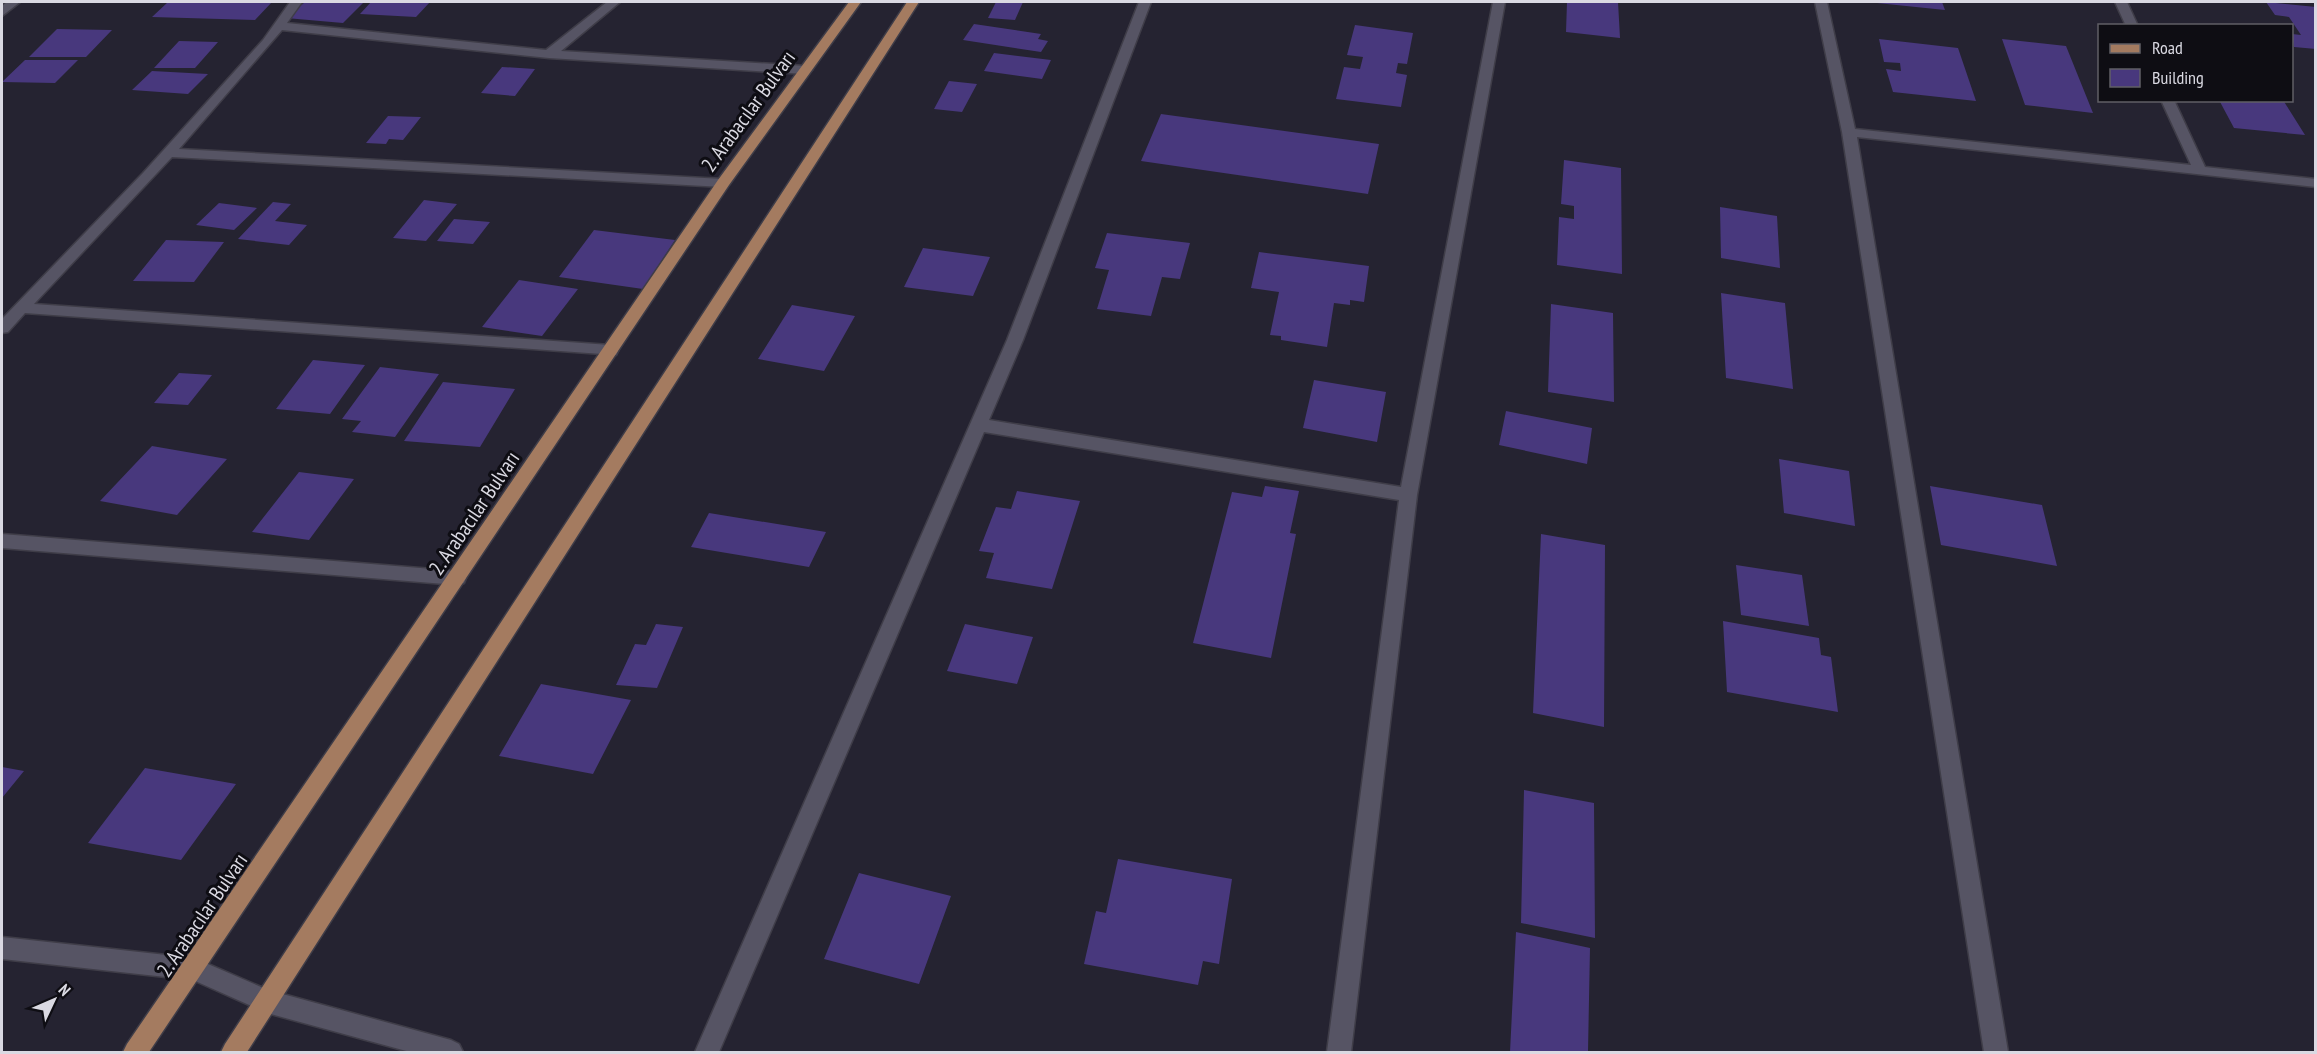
<svg xmlns="http://www.w3.org/2000/svg" width="2317" height="1054" font-family="'PT Sans Narrow',sans-serif">
	<rect width="100%" height="100%" fill="#252331"/>
	<path fill="#48387d" d="M168,2H272L255,20L152,17Z
		M305,2H364L343,23L286,18Z
		M371,2H430L416,17L360,14Z
		M996,2H1023L1015,20L988,18Z
		M1567,2H1618L1620,38L1566,32Z
		M1877,2H1942L1945,10L1877,3Z
		M2266,2L2316,7V49L2294,47L2292,34L2301,35L2289,17L2275,15Z
		M974,24L1041,34L1038,39L1048,41L1041,52L963,40Z
		M1355,25L1413,33L1407,64L1398,63L1396,73L1407,75L1401,107L1336,99L1344,67L1360,69L1363,57L1347,55Z
		M57,29L112,30L86,57H29Z
		M1879,39L1958,48L1976,101L1893,92L1886,69L1901,71L1900,63L1884,62Z
		M2002,39L2066,46L2093,113L2025,105Z
		M179,41L218,42L195,68H154Z
		M994,53L1051,60L1042,79L984,71Z
		M25,60H78L55,83L2,82Z
		M502,67L535,69L515,96L481,93Z
		M152,71L208,74L188,94L132,90Z
		M949,81L977,84L962,112L934,109Z
		M2219,100H2283L2305,135L2234,128Z
		M1161,114L1379,144L1368,194L1141,161Z
		M388,116L421,117L403,140L389,139L386,144L366,143Z
		M1564,160L1621,168L1622,274L1557,265L1559,217L1574,219V206L1561,204Z
		M424,200L457,204L426,241L393,238Z
		M273,202L291,204L275,221L307,225L289,245L238,239Z
		M219,203L257,208L234,230L196,225Z
		M1720,207L1777,216L1780,268L1721,258Z
		M454,219L490,222L473,244L437,241Z
		M594,230L675,240L643,289L559,277Z
		M1107,233L1190,243L1180,279L1162,277L1151,316L1097,309L1109,270L1095,268Z
		M166,240L224,242L194,282L133,281Z
		M923,248L990,257L973,296L904,287Z
		M1259,252L1369,266L1364,302L1350,300V305L1334,303L1327,347L1281,340V336L1270,335L1279,292L1251,288Z
		M519,280L578,289L542,336L482,327Z
		M1721,293L1785,303L1793,389L1726,378Z
		M1551,304L1613,313L1614,402L1548,392Z
		M792,305L855,316L824,371L758,359Z
		M313,360L365,365L330,414L276,409Z
		M380,367L439,374L395,437L352,432L361,421L342,419Z
		M179,373L212,375L188,405L154,403Z
		M1314,380L1386,392L1377,442L1303,428Z
		M443,382L515,389L480,447L404,441Z
		M1506,411L1592,428L1587,464L1499,445Z
		M152,446L227,459L177,515L100,501Z
		M1779,459L1849,471L1855,526L1784,513Z
		M299,472L354,479L309,540L252,532Z
		M1265,486L1299,491L1290,533L1296,534L1271,658L1193,643L1232,492L1262,497Z
		M1930,486L2042,505L2057,566L1941,545Z
		M1017,491L1080,501L1052,589L986,578L994,553L979,551L996,507L1011,509Z
		M709,513L826,532L809,567L691,547Z
		M1541,534L1605,545L1604,727L1533,713Z
		M1736,565L1802,575L1809,626L1741,615Z
		M1723,621L1819,638L1821,655L1831,657L1838,712L1727,692Z
		M656,624L683,627L657,688L616,685L635,644L646,645Z
		M965,624L1033,637L1017,684L947,671Z
		M541,684L631,700L593,774L499,756Z
		M2,767L24,771L2,798Z
		M145,768L236,784L181,860L88,843Z
		M1524,790L1594,803L1595,938L1521,923Z
		M1118,859L1232,879L1219,964L1203,961L1198,985L1084,964L1096,911L1106,913Z
		M859,873L951,896L919,984L824,959Z
		M1516,932L1590,948L1588,1052H1510Z"/>
	<g fill="none" stroke-linecap="round" stroke-linejoin="round">
		<g stroke="#3f3d48" stroke-width="3">
			<path id="minor" d="M7,2H20L2,16V6Z
				M290,2H302L287,23L546,50L607,2H620L561,51L806,66L812,70L806,74L549,58L282,30L179,149L723,179L730,183L723,187L172,157L34,304L610,345L616,347L618,351L616,355L25,313L8,332L2,333V319L143,173L263,40Z
				M1139,2H1151L1023,340L989,420L1401,487L1493,2H1505L1417,495L1351,1052H1327L1399,500L984,432L719,1052H695L1007,340Z
				M1815,2H1827L1855,129L2191,165L2161,100H2174L2205,167L2316,179V187L1857,137L2008,1052H1984L1842,132Z
				M2115,2H2127L2138,26H2126Z
				M2,534L457,571L464,573L466,578L464,583L457,585L2,548Z
				M2,937L194,958L268,990L451,1040L459,1044L463,1052H410L267,1013L193,980L2,959Z"/>
		</g>
		<g stroke="#3f3d48" stroke-width="3">
			<path id="major" d="M849,2H861L729,185L149,1052H123L127,1044L718,180Z
				M907,2H919L247,1052H221L225,1044Z"/>
		</g>
		<use href="#minor" fill="#565464" fill-rule="evenodd"/>
		<use href="#major" fill="#a47b60" fill-rule="evenodd"/>
	</g>
	<g text-anchor="middle" dominant-baseline="central" stroke-width="6" stroke-linejoin="round" paint-order="stroke">
		<g font-size="21" fill="#dad9e2" stroke="#0e0d13">
			<text transform="translate(748 111) rotate(-54)">2. Arabacılar Bulvarı</text>
			<text transform="translate(474 513) rotate(-56)">2. Arabacılar Bulvarı</text>
			<text transform="translate(202 915) rotate(-56)">2. Arabacılar Bulvarı</text>
		</g>
	</g>
	<rect width="2317" height="1054" fill="none" stroke="#dad9e2" stroke-width="6"/>
	<rect x="2098" y="24" width="195" height="78" fill="#0e0d13" stroke="#605f66" stroke-width="1.5"/>
	<rect x="2110" y="44" width="30" height="9" fill="#a47b60" stroke="#605f66" stroke-width="1.5"/>
	<text x="2152" y="54" font-size="18" fill="#dad9e2">Road</text>
	<rect x="2110" y="69" width="30" height="18" fill="#48387d" stroke="#605f66" stroke-width="1.5"/>
	<text x="2152" y="84" font-size="18" fill="#dad9e2">Building</text>
	<g transform="translate(54 1000) rotate(46)" stroke="#0e0d13" stroke-width="4.5" paint-order="stroke">
	<path d="M0-4.5L10 22L0 15L-10 22Z" fill="#dad9e2"/>
	<text y="-9" font-size="16" font-weight="bold" text-anchor="middle" fill="#dad9e2">N</text>
	</g>
</svg>
